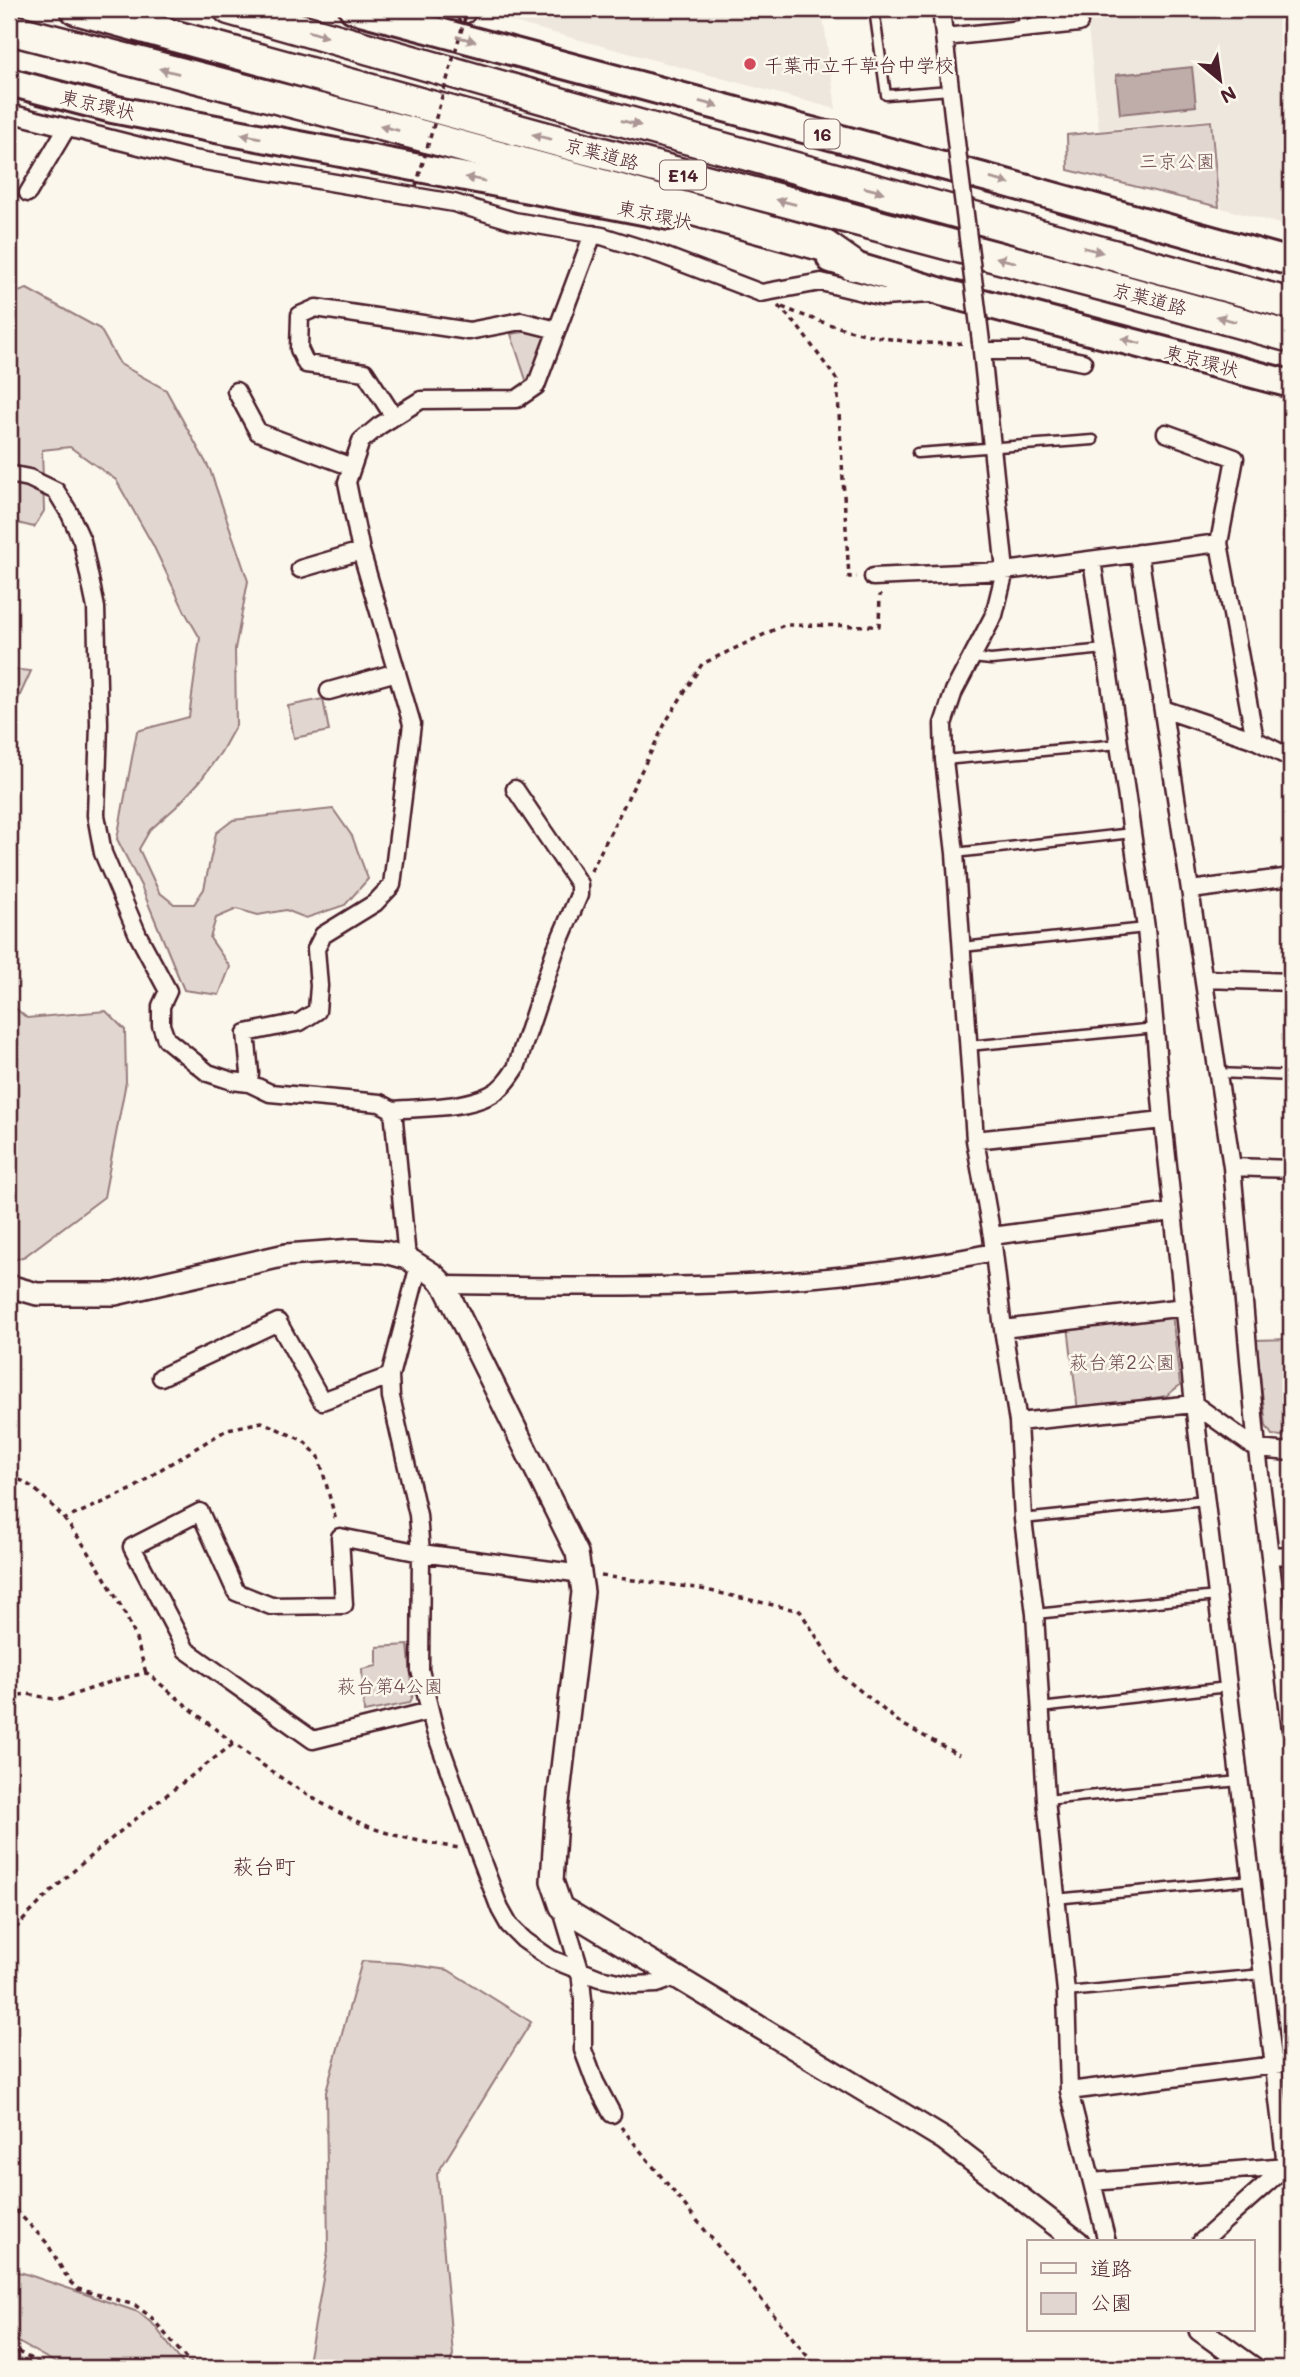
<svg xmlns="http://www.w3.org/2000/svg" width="1300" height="2377" font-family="Mali,'Klee One',sans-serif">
	<rect width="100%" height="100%" fill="#fbf7ec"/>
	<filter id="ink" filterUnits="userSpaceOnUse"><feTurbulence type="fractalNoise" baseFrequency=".0143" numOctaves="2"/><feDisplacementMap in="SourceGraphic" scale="14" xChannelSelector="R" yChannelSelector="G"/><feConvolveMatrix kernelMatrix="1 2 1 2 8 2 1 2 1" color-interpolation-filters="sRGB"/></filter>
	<g filter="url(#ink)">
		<path fill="#eee7de" d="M492,9H822L836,109L502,19Z
			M1086,9H1291V227L1221,208L1212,119L1099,130Z"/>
		<path fill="#e2d7d0" stroke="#967b7e" stroke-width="2" d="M1211,121L1219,207L1068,170L1067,135Z
			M27,289L100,329L120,364L166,390L210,470L248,581L235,649L236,725L221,752L200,781L176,807L150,830L139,849L159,892L174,904H194L204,889L216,833L233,820L333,809L352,836L368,879L345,905L306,918L286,910L258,915L237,909L216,918L210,938L230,967L219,995L184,990L141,886L117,839L137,731L189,717L200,638L185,612L153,545L116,480L70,447L42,450L44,511L34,527L9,521V295Z
			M531,331L548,335L528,386L511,334Z
			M9,669L31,671L9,719Z
			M323,699L329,731L294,738L288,706Z
			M9,1003L27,1018L106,1011L125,1030L126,1082L104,1197L25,1256L9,1262Z
			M1172,1314L1180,1385L1166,1396L1078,1411L1068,1326Z
			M1291,1339V1437L1272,1435L1266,1426L1256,1340Z
			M408,1645L413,1695L410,1703L364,1712L362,1669L377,1666V1647Z
			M362,1961L399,1963L448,1970L531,2022L437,2174L453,2355L449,2368H307L328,2251L326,2092Z
			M9,2271L23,2273L138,2312L154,2325L186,2368H65L9,2337Z"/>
		<path fill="#bfadaa" stroke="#907477" stroke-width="2" d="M1192,67L1196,106L1120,114L1116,75Z"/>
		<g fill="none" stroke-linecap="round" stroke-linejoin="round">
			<path stroke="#907477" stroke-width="6" d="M9,2362L22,2368"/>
			<g stroke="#4a1f2b" stroke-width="13">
				<path id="service" d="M874,9L886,95L950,90
					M1022,9L1024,28
					M917,453L1093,440
					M972,658L991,660L1105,649
					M944,760L1119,744
					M955,853L1132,833
					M962,947L1146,928
					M968,1046L1156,1028
					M1217,1073L1291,1076
					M1023,1519L1205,1500
					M1035,1614L1217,1596
					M1040,1708L1228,1687
					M1046,1800L1239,1781
					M1055,1899L1251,1880
					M1066,1992L1263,1974"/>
			</g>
			<g stroke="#4a1f2b" stroke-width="21">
				<path id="minor" d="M465,9L466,14
					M941,9L957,150
					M945,37L1079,23L1078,9
					M9,113L187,158L454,203L514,221L602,236L659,254L761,293L821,282L883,297L929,294
					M28,193L66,129
					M981,342L1005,571L994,615L954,691L943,724L944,760L955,853L975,1140L992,1236L1003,1329L1018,1422L1023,1519L1035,1614L1046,1800L1066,1992L1069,2091L1107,2242
					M982,351H1027L1083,362
					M236,391L258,432L352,467
					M394,417L365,372L306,364L299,349L300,315L316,308L469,331L521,321L557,330
					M1166,433L1235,458L1219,543L1255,740
					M9,474L29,478L56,491L70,514L82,541L96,608L99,724L96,815L103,853L138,935L168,991L161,1006V1025L166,1039L208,1073L232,1081L249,1083
					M1139,553L1232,1167L1257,1449L1291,1730
					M1092,560L1146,928L1163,1120L1194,1404L1286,2166
					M300,569L361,551
					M873,577L1005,571L1219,543
					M329,691L397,672
					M1163,709L1255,740L1291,758
					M1191,890L1291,877
					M1205,979L1291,982
					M393,1110C423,1107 462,1109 490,1095C502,1089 509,1079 516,1068L555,951L579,895V884L515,789
					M975,1140L1163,1120
					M1232,1167L1291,1169
					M992,1236L1172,1212
					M407,1258L393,1110L380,1103L270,1093L249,1083L250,1073L246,1033L300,1022L317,1011L319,986L316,949L323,935L375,903L392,885L412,724L361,551L347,482L361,441L379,426L421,400L517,399L536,386L593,234
					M419,1265L390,1376L391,1397L418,1515L421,1553L420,1670L435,1731L478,1851L500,1909L509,1925L524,1940L551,1959L599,1978L634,1985L657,1984L676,1977
					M444,1285C626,1288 814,1291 993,1252
					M1003,1329L1184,1307
					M161,1377L278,1322L322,1401L390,1376
					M1018,1422L1194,1404L1257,1449L1291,1452
					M1270,1555L1291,1556
					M430,1711L313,1740L186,1650L132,1547L200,1512L236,1592L271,1606L344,1605L340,1537L421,1553L582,1574
					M561,1907L580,1970L583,2000V2050L595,2082L612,2114
					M1069,2091L1291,2063
					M1092,2182L1286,2166
					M1201,2242L1286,2166"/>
			</g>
			<g stroke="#4a1f2b" stroke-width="26">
				<path id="tertiary" d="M9,1286L37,1294H115L286,1255L354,1250L385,1252L407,1258L434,1275L444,1285L577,1553L583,1592L556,1819L552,1881L561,1907L944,2139L1078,2242
					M1200,2330L1253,2368"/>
			</g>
			<g stroke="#4a1f2b" stroke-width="32">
				<path id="trunk" d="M353,9L999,181L1291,262
					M9,82L112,109L669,216
					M831,259L945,293L1291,384"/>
			</g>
			<g stroke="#4a1f2b" stroke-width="35">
				<path id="motorway" d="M76,9L587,149L1121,290L1291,337
					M229,9L595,113L1291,304
					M9,29L412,133L825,246L852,265"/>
			</g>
			<path stroke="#4a1f2b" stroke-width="3.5" stroke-dasharray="5 5" stroke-linecap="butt" d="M778,306L796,324L837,380L849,577H857
				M782,307C840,331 903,347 965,343
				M591,871L667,720L702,664L784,625L879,626L880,594
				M9,1478C14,1479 20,1479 24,1482C66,1507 113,1587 133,1631C138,1644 142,1659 146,1673
				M63,1520L133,1489L158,1471L228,1429L262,1422L304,1441L319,1457L336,1521
				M601,1576L697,1588L800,1611L841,1675L900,1723L959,1755
				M9,1696L28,1694L58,1700L122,1678L147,1673C214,1728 285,1790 365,1825C390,1836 432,1844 459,1848
				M9,1936C72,1863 157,1803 233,1744
				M621,2127L817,2368
				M9,2203L47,2243L69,2281L78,2289L135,2305L151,2317L194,2368
				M9,2347L48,2368"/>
			<use href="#service" stroke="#fbf7ec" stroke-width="8"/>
			<use href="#minor" stroke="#fbf7ec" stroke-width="16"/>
			<use href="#tertiary" stroke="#fbf7ec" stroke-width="21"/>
			<use href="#trunk" stroke="#fbf7ec" stroke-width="26"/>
			<use href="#motorway" stroke="#fbf7ec" stroke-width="30"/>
			<g stroke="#4a1f2b" stroke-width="21" stroke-linecap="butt">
				<path id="minor-bridge" d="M957,150L981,342"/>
			</g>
			<path stroke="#4a1f2b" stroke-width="3.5" stroke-dasharray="5 5" stroke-linecap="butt" d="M416,186L465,18"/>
			<use href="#minor-bridge" stroke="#fbf7ec" stroke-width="16"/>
		</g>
		<defs><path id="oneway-solid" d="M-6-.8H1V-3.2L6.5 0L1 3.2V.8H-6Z" transform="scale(1.75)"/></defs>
		<g fill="#ab9695">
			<use href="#oneway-solid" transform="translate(318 34) rotate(16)"/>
			<use href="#oneway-solid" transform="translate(466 39) rotate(15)"/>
			<use href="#oneway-solid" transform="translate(169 71) rotate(-166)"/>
			<use href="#oneway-solid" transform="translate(709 104) rotate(15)"/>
			<use href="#oneway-solid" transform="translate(631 123) rotate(15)"/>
			<use href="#oneway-solid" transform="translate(389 128) rotate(-166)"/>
			<use href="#oneway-solid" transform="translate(251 136) rotate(-169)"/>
			<use href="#oneway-solid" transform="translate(542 137) rotate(-165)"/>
			<use href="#oneway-solid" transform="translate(475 179) rotate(-169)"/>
			<use href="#oneway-solid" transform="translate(1000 181) rotate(15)"/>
			<use href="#oneway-solid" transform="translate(874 190) rotate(15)"/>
			<use href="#oneway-solid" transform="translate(786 202) rotate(-165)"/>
			<use href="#oneway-solid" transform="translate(1093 250) rotate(15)"/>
			<use href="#oneway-solid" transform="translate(1006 260) rotate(-165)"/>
			<use href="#oneway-solid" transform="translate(1226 319) rotate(-164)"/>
			<use href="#oneway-solid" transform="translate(1131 341) rotate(-165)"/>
		</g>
	</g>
	<circle fill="#d1495b" stroke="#fbf7ec" stroke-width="2.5" cx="750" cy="64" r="7"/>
	<g text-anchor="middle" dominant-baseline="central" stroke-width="5" stroke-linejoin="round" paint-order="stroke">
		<g fill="#fbf7ec" stroke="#7f6065" stroke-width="2">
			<rect x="804.5" y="119.5" width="35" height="29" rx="5"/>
			<rect x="660" y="160.5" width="46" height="29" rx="5"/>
		</g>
		<g font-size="18" font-weight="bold" fill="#4a1f2b">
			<text x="822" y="134">16</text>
			<text x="683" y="175">E14</text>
		</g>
		<g font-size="19" fill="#4a1f2b" stroke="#fbf7ec" text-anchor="start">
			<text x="764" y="64">千葉市立千草台中学校</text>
		</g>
		<g font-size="19" fill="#4a1f2b" stroke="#fbf7ec">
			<text transform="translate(98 104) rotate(13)">東京環状</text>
			<text transform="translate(602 153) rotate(15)">京葉道路</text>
			<text transform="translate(655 214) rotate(12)">東京環状</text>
			<text transform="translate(1150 298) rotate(15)">京葉道路</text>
			<text transform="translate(1202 360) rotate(15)">東京環状</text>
		</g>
		<g font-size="19" fill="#704d54" stroke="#fbf7ec">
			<text x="1177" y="160">三京公園</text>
			<text x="1122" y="1361">萩台第2公園</text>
			<text x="390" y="1685">萩台第4公園</text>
		</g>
		<g font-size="21" fill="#4a1f2b" stroke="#fbf7ec">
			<text x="264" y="1865">萩台町</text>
		</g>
	</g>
	<rect width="1300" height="2377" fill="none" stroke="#fbf7ec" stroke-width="35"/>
	<rect x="18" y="18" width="1265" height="2342" fill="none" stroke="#4a1f2b" stroke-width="2.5" filter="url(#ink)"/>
	<rect x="1027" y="2240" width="228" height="91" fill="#fbf7ec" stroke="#b4a19f" stroke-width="2"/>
	<rect x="1041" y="2263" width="35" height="10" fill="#fbf7ec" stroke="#b4a19f" stroke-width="2"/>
	<text x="1090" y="2276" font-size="21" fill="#4a1f2b">道路</text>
	<rect x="1041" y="2293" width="35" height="21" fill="#e2d7d0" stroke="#b4a19f" stroke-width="2"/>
	<text x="1090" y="2310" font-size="21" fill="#4a1f2b">公園</text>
	<g transform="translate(1220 80) rotate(151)" stroke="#fbf7ec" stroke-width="5" paint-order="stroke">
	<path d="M0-5L12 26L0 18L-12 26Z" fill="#4a1f2b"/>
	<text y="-10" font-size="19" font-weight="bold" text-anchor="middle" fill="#4a1f2b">N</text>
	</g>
</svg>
